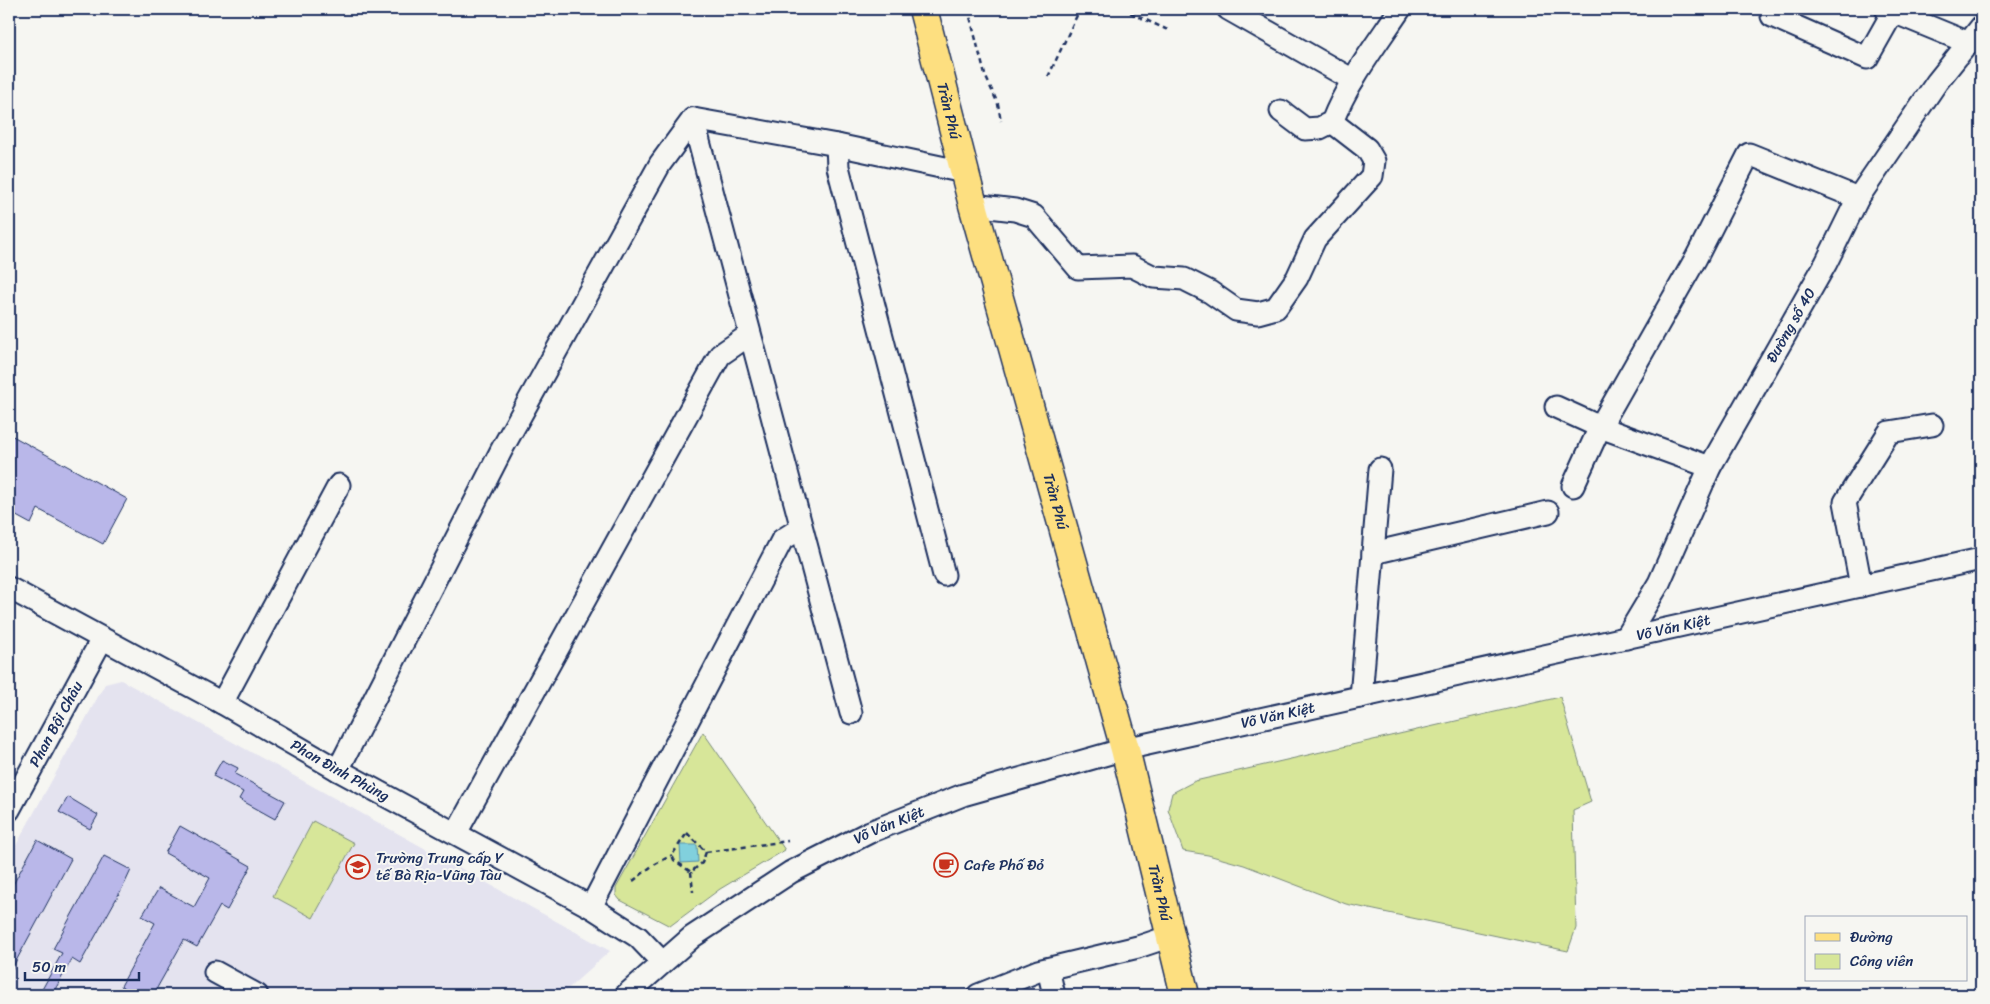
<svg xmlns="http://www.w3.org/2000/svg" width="1990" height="1004" font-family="Sriracha,sans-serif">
	<rect width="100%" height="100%" fill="#f6f6f2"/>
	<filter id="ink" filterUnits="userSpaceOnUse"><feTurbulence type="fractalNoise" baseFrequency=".02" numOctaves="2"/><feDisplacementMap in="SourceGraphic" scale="10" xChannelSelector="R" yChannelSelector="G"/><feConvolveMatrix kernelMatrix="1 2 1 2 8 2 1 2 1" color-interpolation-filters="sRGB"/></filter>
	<g filter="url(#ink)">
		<path fill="#e4e3ef" d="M121,680L610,951L561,995H9V858L105,684Z"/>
		<path fill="#d7e699" stroke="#798a7c" d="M1560,697L1591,802L1573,810L1576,928L1568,951L1346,904L1244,865L1208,855L1183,851L1168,809L1172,793L1195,781Z
			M703,732L785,850L720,889L670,926L620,900L616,895V888Z
			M313,821L354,843L313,918L273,896Z"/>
		<path fill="#81d0dd" stroke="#5890aa" d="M680,845H697L698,862L681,863Z"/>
		<path fill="#b9b7e9" stroke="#1b2f5e" d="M9,434L127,499L103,544L38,509L31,524L9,512Z
			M222,760L238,768L235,774L285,801L275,819L239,799L243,792L213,776Z
			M68,797L98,815L90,829L59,812Z
			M180,826L251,866L227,910L220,906L197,947L184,940L153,995H129L131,992L121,986L155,923L142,916L159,888L194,907L210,878L165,853Z
			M37,840L71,859L9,974V892Z
			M104,856L131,870L125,883L80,964L72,959L52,995H39L62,953L53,949Z"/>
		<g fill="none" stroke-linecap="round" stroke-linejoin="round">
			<g stroke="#1b2f5e" stroke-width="25">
				<g id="minor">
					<path d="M1228,9L1353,80"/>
					<path d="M1886,9L1969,43"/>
					<path d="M1772,16L1867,58L1893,12"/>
					<path d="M1281,111L1305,129L1320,128L1332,122C1348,81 1376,45 1400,9"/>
					<path d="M693,119L851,713"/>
					<path d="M693,119L837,145L964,172"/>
					<path d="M837,145L838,167L944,575"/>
					<path d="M973,205L1015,210L1034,216L1078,268L1132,266L1154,277L1184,279L1210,292L1236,310L1258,313L1276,308L1297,278L1315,239L1372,176L1374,161L1367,149L1332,122"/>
					<path d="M1556,407L1600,427L1710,467"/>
					<path d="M1573,486L1600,427L1696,258L1749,154L1858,198"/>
					<path d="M1373,553L1548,512"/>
					<path d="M1861,586L1845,502L1889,432L1932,425"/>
					<path id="s1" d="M9,588L222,703L338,770L591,907L638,937L662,962"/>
					<path id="s2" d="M1626,638L1659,583L1710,467L1826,263L1858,198L1937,82L1981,27"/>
					<path d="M1361,697L1380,469"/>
					<path d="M222,703L339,485"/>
					<path d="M338,770L502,449L660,164L693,119"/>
					<path id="s3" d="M9,810L102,639"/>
					<path d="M456,833L720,355L749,335"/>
					<path d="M591,907L782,540L801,528"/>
					<path d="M1048,969L1054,995"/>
					<path d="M215,972L257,995"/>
					<path id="s4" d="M626,995L692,937L791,872L870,832L963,795L1125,749L1981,559"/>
					<path d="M978,995L1038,971L1138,947L1171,936"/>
				</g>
			</g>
			<g stroke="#1b2f5e" stroke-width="31">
				<g id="major">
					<path id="s5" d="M923,9L973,205L1125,749L1185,995"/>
				</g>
			</g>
			<path stroke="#1b2f5e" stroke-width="2.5" stroke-dasharray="5 4" stroke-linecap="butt" d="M968,9L985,75L998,104L1001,121
				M1122,9L1170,31
				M1048,77L1080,9
				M687,833L706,852L702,863L691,872L674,860L672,855Z
				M706,852L788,841
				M691,872L693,892
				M633,881L652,866L672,855"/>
			<use href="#minor" stroke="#f6f6f2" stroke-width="21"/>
			<use href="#major" stroke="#fddf80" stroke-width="28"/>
		</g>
	</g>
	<defs>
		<g id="cafe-ring" transform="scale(1.25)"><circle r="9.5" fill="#f6f6f2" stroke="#c8321e" stroke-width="1.5"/><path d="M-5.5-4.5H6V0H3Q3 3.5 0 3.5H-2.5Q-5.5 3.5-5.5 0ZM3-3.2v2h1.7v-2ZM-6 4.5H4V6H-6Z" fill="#c8321e"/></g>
		<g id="university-ring" transform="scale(1.25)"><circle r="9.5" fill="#f6f6f2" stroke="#c8321e" stroke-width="1.5"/><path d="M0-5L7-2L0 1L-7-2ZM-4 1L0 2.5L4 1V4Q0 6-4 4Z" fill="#c8321e"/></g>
	</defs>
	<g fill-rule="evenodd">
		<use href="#cafe-ring" x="946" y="865"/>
		<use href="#university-ring" x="358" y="867"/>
	</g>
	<g text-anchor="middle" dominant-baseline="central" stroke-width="4" stroke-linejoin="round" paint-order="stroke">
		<g font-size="15" fill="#1b2f5e" stroke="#f6f6f2">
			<text stroke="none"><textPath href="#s5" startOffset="105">Trần Phú</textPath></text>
			<text stroke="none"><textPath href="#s2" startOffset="354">Đường số 40</textPath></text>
			<text stroke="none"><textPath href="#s5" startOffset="510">Trần Phú</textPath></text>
			<text stroke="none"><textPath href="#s4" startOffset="1125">Võ Văn Kiệt</textPath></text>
			<text stroke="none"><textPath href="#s4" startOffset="720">Võ Văn Kiệt</textPath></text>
			<text stroke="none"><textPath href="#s3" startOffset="98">Phan Bội Châu</textPath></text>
			<text stroke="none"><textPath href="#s1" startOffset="378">Phan Đình Phùng</textPath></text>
			<text stroke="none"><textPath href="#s4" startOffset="315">Võ Văn Kiệt</textPath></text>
			<text stroke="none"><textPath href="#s5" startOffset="915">Trần Phú</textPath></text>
		</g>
		<g font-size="15" fill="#1b2f5e" stroke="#f6f6f2" text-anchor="start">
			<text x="376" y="858">Trường Trung cấp Y<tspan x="376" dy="17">tế Bà Rịa-Vũng Tàu</tspan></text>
			<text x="964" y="865">Cafe Phố Đỏ</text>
		</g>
	</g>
	<rect width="1990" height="1004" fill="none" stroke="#f6f6f2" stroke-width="30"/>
	<rect x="15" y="15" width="1960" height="974" fill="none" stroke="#1b2f5e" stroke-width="2" filter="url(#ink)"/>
	<rect x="1805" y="916" width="162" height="65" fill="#f6f6f2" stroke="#9ea6b7"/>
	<rect x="1815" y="933" width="25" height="8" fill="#fddf80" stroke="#9ea6b7"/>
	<text x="1850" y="942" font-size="15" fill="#1b2f5e">Đường</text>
	<rect x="1815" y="954" width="25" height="15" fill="#d7e699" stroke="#9ea6b7"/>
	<text x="1850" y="966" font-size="15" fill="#1b2f5e">Công viên</text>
	<path d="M25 972v8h114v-8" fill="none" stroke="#1b2f5e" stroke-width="2.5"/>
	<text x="32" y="972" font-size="15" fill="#1b2f5e" stroke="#f6f6f2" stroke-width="4" paint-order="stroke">50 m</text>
</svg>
